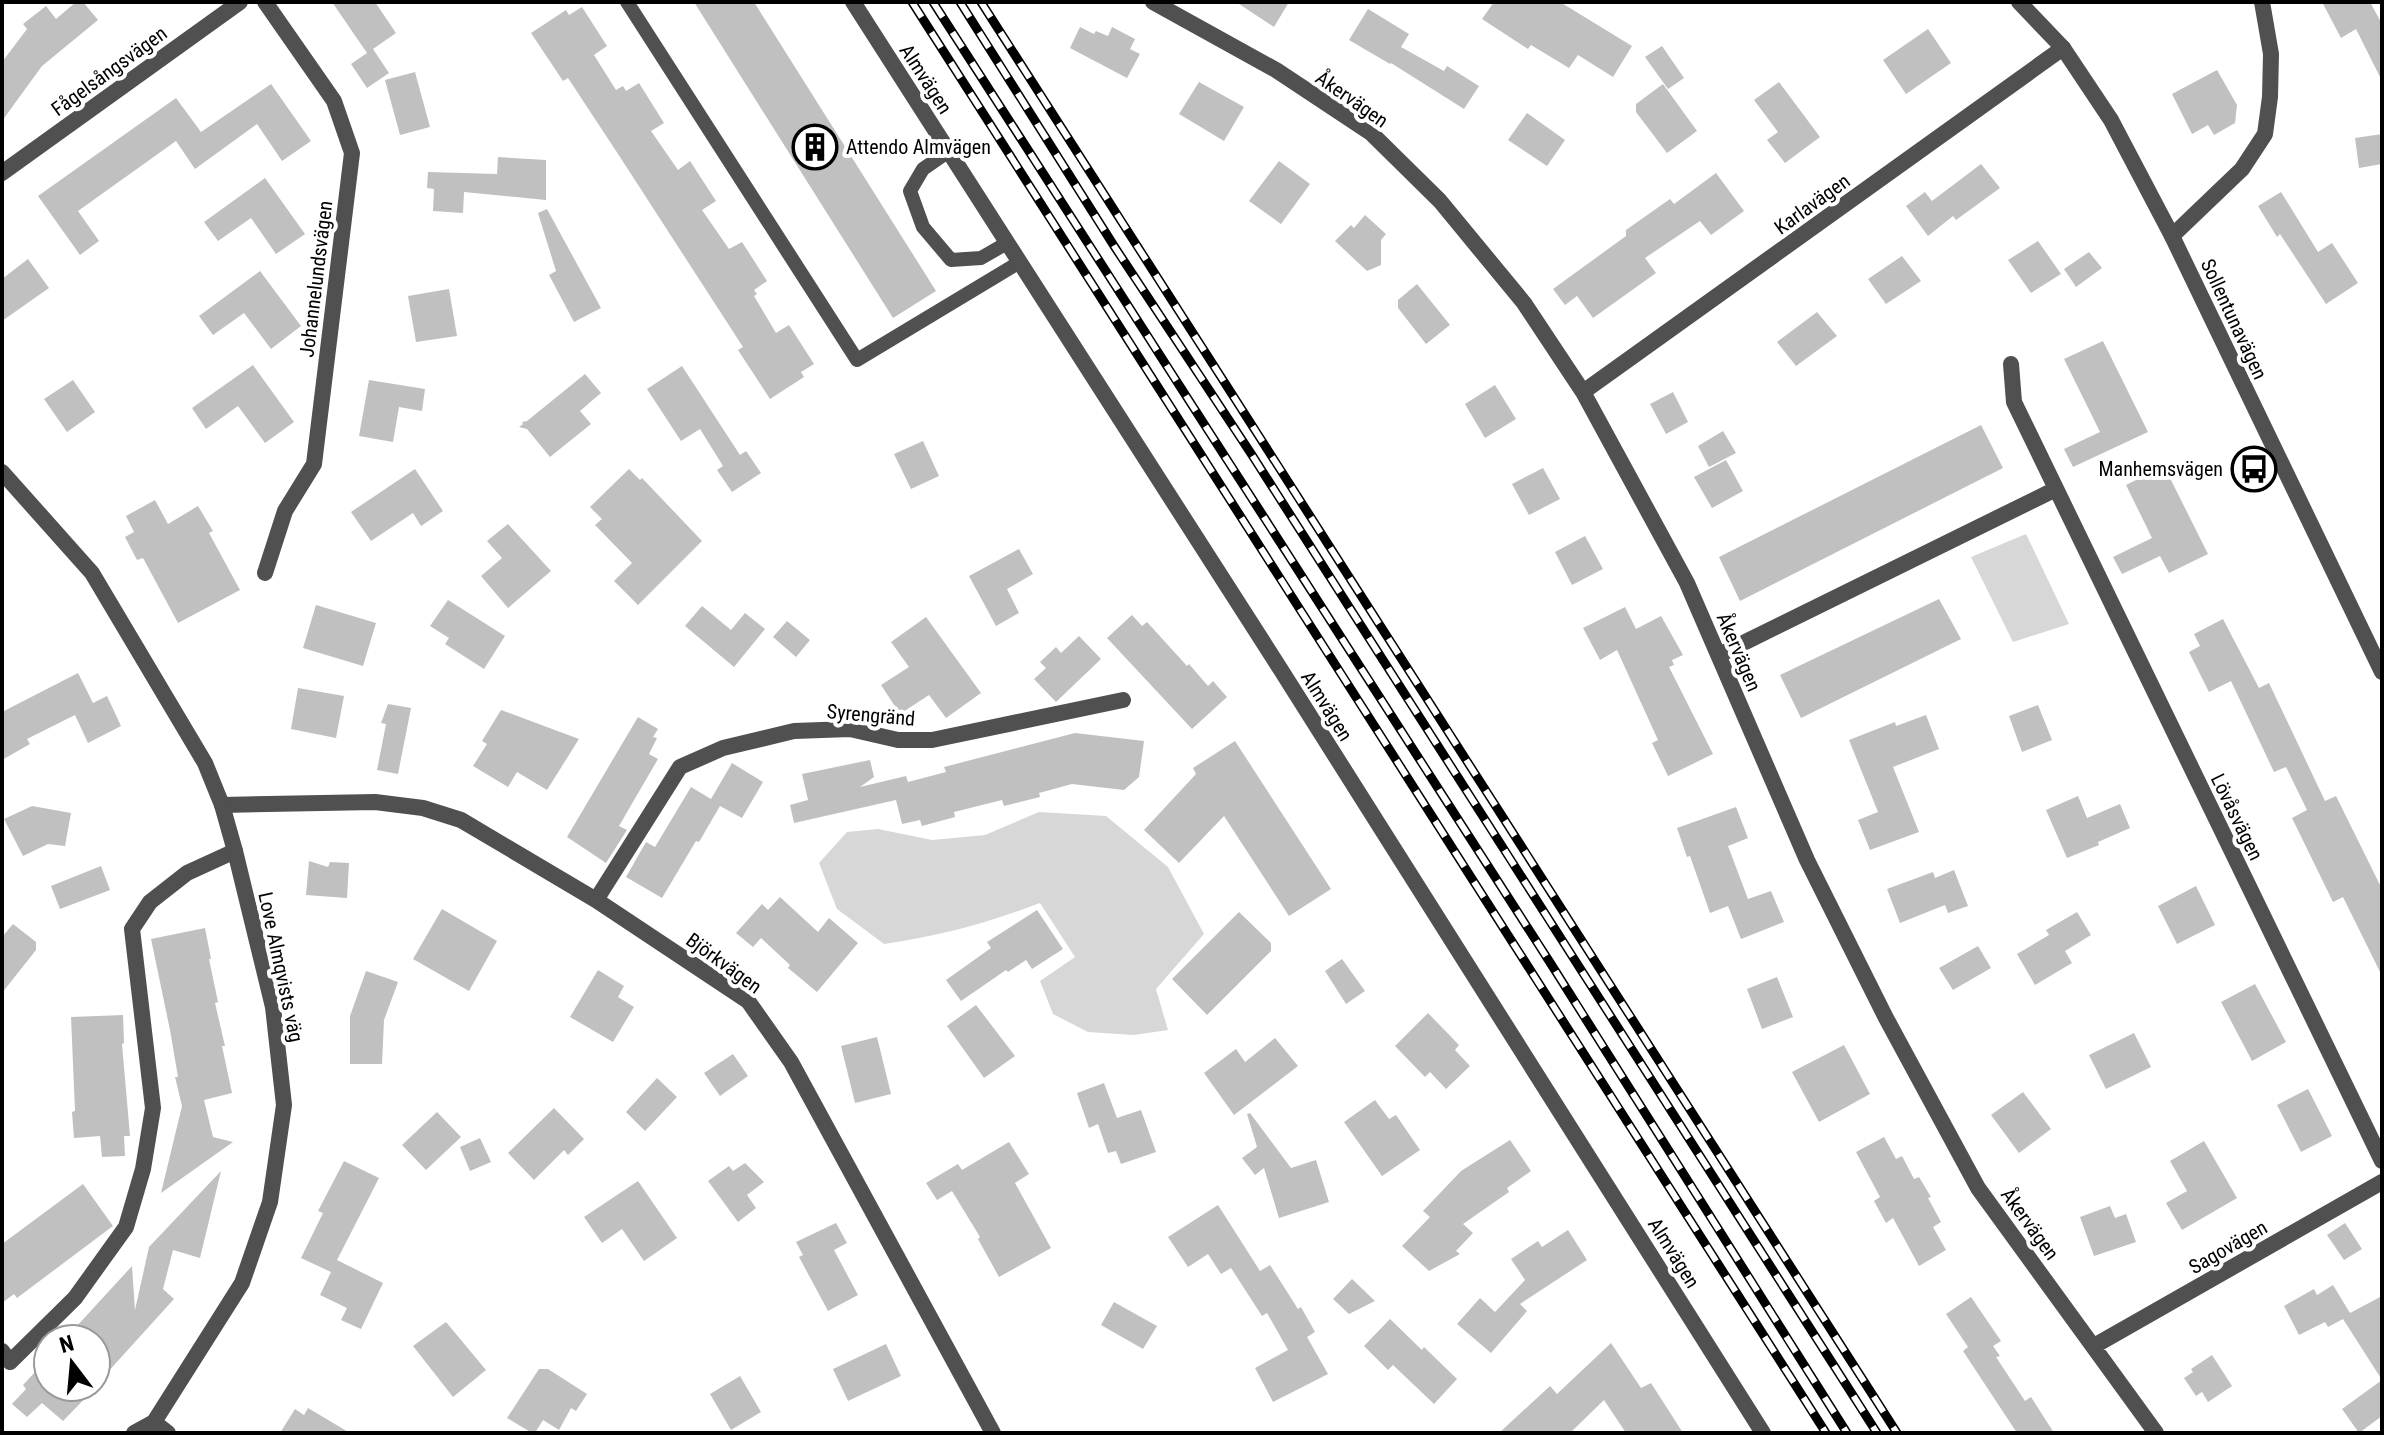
<svg xmlns="http://www.w3.org/2000/svg" width="2384" height="1435" font-family="'Roboto Condensed',sans-serif">
	<rect width="100%" height="100%" fill="#fff"/>
	<path fill="#d7d7d7" d="M2026,534L2069,624L2013,642L1971,557Z
		M1039,812L1106,816L1168,867L1204,934L1156,989L1168,1030L1134,1035L1088,1032L1053,1014L1040,981L1075,957L1040,903C988,923 940,936 884,944L837,909L819,863L847,832L878,829L932,840L985,835Z"/>
	<path fill="#c0c0c0" d="M76,2H83L98,20L42,66L2,121V62L27,29L23,24L46,6L56,19Z
		M332,2H375L396,33L373,49L389,73L367,88L351,64L367,53Z
		M694,2H754L936,291L893,318Z
		M1236,2H1289L1274,27Z
		M1494,2H1560L1632,46L1613,77L1578,55L1569,68L1531,45L1528,49L1482,19Z
		M2322,2H2370L2382,24V81L2356,29L2341,38Z
		M582,7L607,46L594,55L616,90L623,86L626,91L639,83L664,123L651,131L678,170L690,161L716,201L702,210L729,249L742,242L767,281L754,290L757,294L754,296L776,333L789,325L814,364L801,372L804,377L770,399L738,350L743,347L620,157L568,78L563,81L531,33L566,10L569,15Z
		M1368,9L1409,34L1401,47L1444,71L1447,66L1479,86L1464,109L1391,63L1390,64L1349,40Z
		M1080,27L1094,34L1096,31L1108,36L1112,27L1135,39L1130,49L1140,54L1127,78L1070,48Z
		M1928,29L1951,63L1906,94L1883,60Z
		M1662,46L1684,78L1668,89L1645,57Z
		M2217,70L2237,105L2235,123L2214,135L2208,125L2192,134L2172,94Z
		M415,72L430,127L400,135L385,80Z
		M1199,82L1244,107L1224,141L1179,114Z
		M1779,82L1820,137L1785,163L1767,140L1778,132L1754,100Z
		M271,84L311,141L282,161L257,124L195,169L176,141L78,211L99,241L80,255L38,196L176,98L201,132Z
		M1663,84L1697,131L1667,153L1636,112V104Z
		M1527,113L1565,140L1547,166L1508,140Z
		M2382,134V164L2359,168L2355,138Z
		M498,157L546,160V200L464,192L463,213L433,211L434,189L427,188L428,172L497,174Z
		M1279,161L1310,184L1281,224L1249,201Z
		M1981,164L2000,188L1956,220L1953,216L1928,236L1906,206L1925,192L1932,201Z
		M1716,173L1744,211L1711,235L1700,221L1645,258L1656,273L1593,318L1577,296L1565,305L1553,289L1626,236V230L1670,199L1674,204Z
		M265,178L305,234L276,254L251,218L218,241L204,222Z
		M2281,192L2318,252L2332,243L2358,283L2326,304L2280,234L2277,237L2258,206Z
		M547,209L601,308L574,322L549,275L556,271L538,213Z
		M1365,215L1386,234L1381,240V265L1367,271L1335,241L1351,225L1354,228Z
		M2038,241L2061,274L2031,293L2008,260Z
		M2089,252L2102,268L2076,287L2064,269Z
		M1902,256L1921,281L1886,304L1868,279Z
		M28,259L49,288L2,321V279Z
		M260,271L301,326L271,349L244,313L213,335L199,316Z
		M1417,284L1450,325L1426,344L1398,308V300Z
		M449,289L457,336L416,342L408,296Z
		M1817,312L1837,336L1796,366L1777,342Z
		M2103,341L2148,432L2073,467L2064,449L2100,432L2064,359Z
		M253,365L294,422L265,443L238,406L206,429L192,408Z
		M682,366L740,455L746,451L761,473L732,492L717,470L723,466L700,429L681,441L647,389Z
		M585,374L601,393L580,411L591,424L550,457L527,429L519,427L523,424L522,422L527,421Z
		M73,380L95,412L67,432L44,399Z
		M369,380L425,389L422,411L399,407L393,442L359,436Z
		M1495,385L1516,419L1485,438L1465,404Z
		M1673,392L1688,422L1666,434L1650,404Z
		M1981,425L2003,468L1740,601L1719,557Z
		M1723,431L1736,453L1709,467L1698,446Z
		M923,441L939,476L911,489L894,454Z
		M1726,460L1743,491L1712,508L1694,477Z
		M2164,466L2208,554L2169,573L2160,556L2122,574L2113,557L2152,538L2126,485Z
		M1543,468L1560,499L1529,515L1512,484Z
		M415,469L443,511L421,526L413,513L371,541L351,512Z
		M629,469L640,480L642,478L702,541L638,605L614,581L632,563L595,525L602,519L590,507Z
		M155,500L168,524L198,506L213,531L209,533L240,590L178,623L143,558L137,560L125,537L134,532L126,516Z
		M508,524L551,571L508,608L481,576L502,558L487,541Z
		M1585,536L1603,569L1572,585L1555,552Z
		M1019,549L1033,574L1007,589L1019,613L996,626L969,576Z
		M1939,599L1961,639L1801,718L1780,675Z
		M448,600L505,636L484,669L445,644L449,638L430,626Z
		M316,605L376,623L363,666L303,648Z
		M702,606L731,630L745,613L765,629L734,667L685,626Z
		M1625,607L1636,629L1661,616L1683,655L1672,660L1674,665L1669,667L1713,754L1668,776L1652,743L1658,740L1617,650L1600,660L1583,628Z
		M1132,615L1142,626L1147,622L1187,666L1189,664L1208,686L1213,681L1227,697L1192,729L1107,638Z
		M926,617L981,693L946,718L929,695L900,714L881,685L909,667L891,642Z
		M2223,619L2259,688L2269,683L2325,801L2336,796L2382,889V976L2343,897L2333,902L2292,818L2307,810L2286,767L2274,772L2231,681L2209,692L2189,652L2200,646L2194,634Z
		M787,621L810,640L796,657L773,637Z
		M1079,636L1101,659L1056,702L1034,679L1046,668L1040,662L1056,647L1061,653Z
		M78,673L93,703L107,696L121,726L88,743L75,715L27,739L30,744L2,760V712Z
		M298,688L344,696L336,738L291,729Z
		M388,704L411,708L398,774L377,770L386,724L381,723Z
		M2038,705L2052,740L2022,752L2009,716Z
		M501,710L579,739L547,790L517,772L508,787L473,766L487,744L482,741Z
		M1926,715L1939,749L1893,767L1919,832L1870,850L1858,820L1878,812L1849,740L1895,722L1896,726Z
		M638,717L658,729L653,737L657,738L649,754L658,759L619,826L627,830L606,863L567,837Z
		M1075,733L1144,741L1139,777L1124,790L1072,784L1039,793L1040,797L1004,806L1002,800L954,812L955,817L922,826L920,820L902,824L896,800L794,823L790,805L808,800L802,774L870,760L874,777L860,787L906,776L908,782L946,772L944,767Z
		M1235,741L1331,889L1289,916L1224,816L1179,863L1144,830L1196,774L1193,768Z
		M732,763L763,782L742,818L720,806L699,842L696,841L662,898L626,877L646,842L655,847L691,787L711,799Z
		M2078,796L2087,818L2120,804L2130,828L2098,842L2099,845L2067,858L2046,810Z
		M32,806L71,813L65,846L48,844L23,856L4,819Z
		M1736,807L1748,838L1728,846L1748,899L1771,891L1784,922L1741,939L1728,906L1710,913L1690,856L1687,857L1677,828Z
		M309,861L328,867L330,862L349,863L347,898L306,895Z
		M101,866L110,890L60,909L51,886Z
		M1954,870L1968,906L1948,913L1945,905L1900,923L1887,889L1933,872L1935,878Z
		M2196,886L2215,925L2177,944L2158,906Z
		M780,897L818,932L829,918L858,943L817,992L788,968L790,965L761,938L753,947L736,933L762,904L768,910Z
		M442,909L497,941L469,991L413,959Z
		M1037,910L1063,949L1032,969L1026,960L1008,972L1006,970L961,1001L946,980L991,948L987,942Z
		M1239,912L1271,943V951L1207,1015L1172,979Z
		M2077,912L2091,935L2065,951L2072,963L2035,985L2017,954L2049,935L2046,930Z
		M13,924L36,942V950L2,993V937Z
		M205,928L211,959H209L218,1002L215,1003L225,1046H222L232,1093L204,1100L213,1137L233,1142L161,1193L182,1106L175,1077H178L170,1030L151,939Z
		M1978,946L1991,968L1953,990L1939,968Z
		M1342,959L1365,991L1346,1004L1325,971Z
		M598,970L624,986L618,997L634,1007L613,1042L570,1017Z
		M366,971L398,982L384,1020L382,1064H350V1016Z
		M1777,977L1793,1017L1762,1029L1747,989Z
		M2255,984L2286,1042L2252,1061L2221,1002Z
		M976,1005L1015,1056L984,1078L947,1026Z
		M1428,1013L1459,1045L1455,1050L1470,1066L1446,1089L1430,1072L1425,1077L1395,1046Z
		M123,1015L124,1043L122,1044L130,1136H124L125,1156L102,1157L100,1136L74,1138L72,1112L75,1111L71,1017Z
		M2134,1033L2151,1067L2106,1089L2089,1055Z
		M877,1037L891,1094L855,1103L841,1046Z
		M1275,1038L1298,1066L1234,1115L1204,1073L1236,1049L1245,1062Z
		M1844,1045L1870,1094L1819,1122L1792,1072Z
		M733,1054L748,1076L720,1096L704,1073Z
		M657,1078L677,1097L645,1131L626,1112Z
		M1104,1083L1117,1118L1141,1110L1156,1152L1121,1164L1116,1151L1108,1153L1098,1124L1089,1128L1077,1093Z
		M2308,1089L2332,1136L2301,1152L2277,1105Z
		M2023,1092L2051,1129L2019,1153L1991,1115Z
		M1375,1100L1389,1119L1396,1115L1420,1150L1382,1176L1344,1122Z
		M554,1108L584,1139L568,1155L564,1150L534,1180L508,1153Z
		M437,1112L461,1137L426,1170L402,1145Z
		M1250,1113L1291,1168L1316,1160L1329,1202L1279,1218L1264,1168L1255,1175L1242,1158L1257,1147L1247,1114Z
		M1884,1137L1896,1159L1902,1156L1914,1179L1919,1177L1931,1197L1928,1198L1941,1222L1933,1227L1946,1250L1919,1266L1893,1218L1886,1223L1874,1201L1880,1197L1856,1152Z
		M480,1138L491,1162L470,1171L460,1147Z
		M1510,1140L1531,1171L1507,1188L1509,1192L1463,1224L1473,1233L1456,1251L1460,1254L1429,1271L1402,1246L1430,1217L1423,1211L1461,1171Z
		M2204,1141L2237,1198L2182,1230L2166,1203L2187,1191L2170,1161Z
		M1009,1142L1029,1174L1015,1183L1051,1248L999,1277L978,1239L980,1237L952,1191L937,1200L926,1183L958,1164L962,1170Z
		M344,1161L379,1178L337,1260L383,1283L361,1329L341,1320L347,1308L320,1295L331,1272L301,1258L323,1213L318,1211Z
		M745,1163L764,1182L747,1195L756,1208L738,1222L708,1181L729,1166L733,1171Z
		M221,1171L200,1258L173,1250L163,1289L174,1299L96,1385V1339H65L132,1266L135,1310L149,1247Z
		M638,1181L677,1238L644,1261L622,1229L602,1243L584,1217Z
		M83,1184L113,1226L17,1298L14,1294L2,1303V1244Z
		M1218,1205L1260,1271L1270,1265L1298,1309L1301,1307L1315,1332L1307,1337L1328,1374L1273,1402L1255,1368L1288,1350L1267,1313L1262,1316L1231,1268L1221,1274L1208,1254L1188,1267L1168,1237Z
		M2110,1206L2115,1218L2126,1214L2136,1242L2094,1256L2080,1217Z
		M836,1223L847,1243L834,1250L858,1295L828,1311L799,1257L803,1255L796,1242Z
		M2345,1223L2362,1249L2344,1260L2327,1235Z
		M1568,1230L1587,1260L1520,1304L1527,1311L1491,1353L1457,1324L1480,1298L1495,1312L1525,1280L1511,1259L1538,1241L1542,1247Z
		M1352,1279L1375,1301L1349,1314L1333,1299Z
		M2333,1285L2350,1313L2382,1296V1416L2359,1433L2342,1409L2382,1380L2343,1319L2328,1327L2325,1322L2299,1335L2284,1306L2314,1289L2317,1295Z
		M1971,1297L2001,1341L1993,1346L2000,1356L1996,1357L2025,1401L2031,1397L2054,1433H2017L1963,1351L1968,1347L1946,1314Z
		M1114,1302L1157,1326L1143,1349L1101,1325Z
		M1390,1319L1422,1350L1424,1347L1457,1379L1434,1404L1393,1365L1388,1370L1364,1346Z
		M446,1322L486,1370L453,1397L413,1346Z
		M1611,1343L1641,1388L1651,1383L1683,1433H1626L1604,1400L1570,1433H1499L1550,1386L1557,1394Z
		M886,1344L901,1376L848,1401L833,1369Z
		M2212,1355L2232,1386L2208,1402L2202,1392L2196,1396L2184,1378L2193,1372L2191,1369Z
		M48,1358V1387H96L63,1421L42,1403L27,1417L12,1404L26,1389L23,1385Z
		M539,1369H548L587,1394L576,1411L571,1408L559,1430L543,1420L535,1433H532L507,1418Z
		M740,1376L761,1412L731,1430L710,1394Z
		M308,1408L350,1433H280L295,1409L304,1415Z"/>
	<g fill="none" stroke-linecap="round" stroke-linejoin="round">
		<path stroke="#505050" stroke-width="14" d="M627,2L857,360L1020,262
			M949,151L923,169L910,191L923,227L951,260L981,258L1007,243"/>
		<path stroke="#505050" stroke-width="16" d="M853,2L1281,670L1763,1433
			M1153,2L1276,70L1371,133L1440,201L1524,303L1583,392L1687,583L1807,860L1886,1018L1978,1188L2156,1433
			M2,173L240,2
			M2172,236L2242,169L2265,134L2270,97L2271,54L2262,2
			M2011,364L2014,402L2382,1161
			M1583,392L2063,48
			M265,573L285,511L314,464L352,153L334,101L265,2
			M1719,655L2056,489
			M222,805L375,802L423,808L461,820L596,900L748,1001L791,1062L993,1433
			M596,900L680,767L723,748L794,731L850,729L898,740H932L1123,700
			M2094,1346L2382,1182
			M2,1351L10,1362L75,1298L126,1227L143,1169L153,1108L132,929L150,902L187,873L235,851"/>
		<path stroke="#505050" stroke-width="16" d="M2019,2L2063,48L2111,120L2172,236L2382,672
			M2,472L92,573L205,763L222,805L235,851L273,1007L284,1105L270,1202L242,1283L154,1422L134,1433
			M154,1422L168,1433"/>
		<g stroke="#000" stroke-width="9">
			<path id="rail" d="M912,2L1826,1433
				M933,2L1551,964L1847,1433
				M960,2L1116,249L1252,455L1877,1433
				M981,2L1897,1433"/>
		</g>
		<use href="#rail" stroke="#fff" stroke-width="6" stroke-dasharray="18" stroke-linecap="butt"/>
	</g>
	<defs>
		<g id="building-ring" transform="scale(2.3)"><circle r="9.5" fill="#fff" stroke="#000" stroke-width="1.5"/><path d="M-4-6H4V6H1V3H-1V6H-4ZM-2.5-4.3h1.7v1.8h-1.7ZM.8-4.3h1.7v1.8H.8ZM-2.5-1h1.7V.8h-1.7ZM.8-1h1.7V.8H.8Z" fill="#000"/></g>
		<g id="bus-ring" transform="scale(2.3)"><circle r="9.5" fill="#fff" stroke="#000" stroke-width="1.5"/><path d="M-5-6H5V4H4V6H2V4H-2V6H-4V4H-5ZM-3.5-4V0h7V-4ZM-3.5 1.2v1.5H-2V1.2ZM2 1.2v1.5H3.5V1.2Z" fill="#000"/></g>
	</defs>
	<g fill-rule="evenodd">
		<use href="#building-ring" x="815" y="147"/>
		<use href="#bus-ring" x="2254" y="469"/>
	</g>
	<g text-anchor="middle" dominant-baseline="central" stroke-width="8" stroke-linejoin="round" paint-order="stroke">
		<g font-size="20" fill="#000" stroke="#fff">
			<text transform="translate(109 71) rotate(-36)">Fågelsångsvägen</text>
			<text transform="translate(926 79) rotate(57)">Almvägen</text>
			<text transform="translate(1352 99) rotate(35)">Åkervägen</text>
			<text transform="translate(1812 204) rotate(-36)">Karlavägen</text>
			<text transform="translate(316 279) rotate(-83)">Johannelundsvägen</text>
			<text transform="translate(2234 319) rotate(65)">Sollentunavägen</text>
			<text transform="translate(1739 652) rotate(67)">Åkervägen</text>
			<text transform="translate(1327 706) rotate(58)">Almvägen</text>
			<text transform="translate(871 715) rotate(5)">Syrengränd</text>
			<text transform="translate(2237 817) rotate(64)">Lövåsvägen</text>
			<text transform="translate(724 963) rotate(36)">Björkvägen</text>
			<text transform="translate(281 967) rotate(78)">Love Almqvists väg</text>
			<text transform="translate(2030 1224) rotate(54)">Åkervägen</text>
			<text transform="translate(2228 1247) rotate(-30)">Sagovägen</text>
			<text transform="translate(1674 1253) rotate(58)">Almvägen</text>
		</g>
		<g font-size="20" fill="#000" stroke="#fff" text-anchor="start">
			<text x="846" y="147">Attendo Almvägen</text>
			<text x="2223" y="469" text-anchor="end">Manhemsvägen</text>
		</g>
	</g>
	<rect width="2384" height="1435" fill="none" stroke="#000000" stroke-width="8"/>
	<g transform="translate(72 1363) rotate(344)"><circle r="38" fill="#ffffff" stroke="#999999" stroke-width="2"/>
	<path d="M0-6L14 30L0 20L-14 30Z" fill="#000000"/>
	<text y="-12" font-size="22" font-weight="bold" text-anchor="middle" fill="#000000">N</text>
	</g>
</svg>
